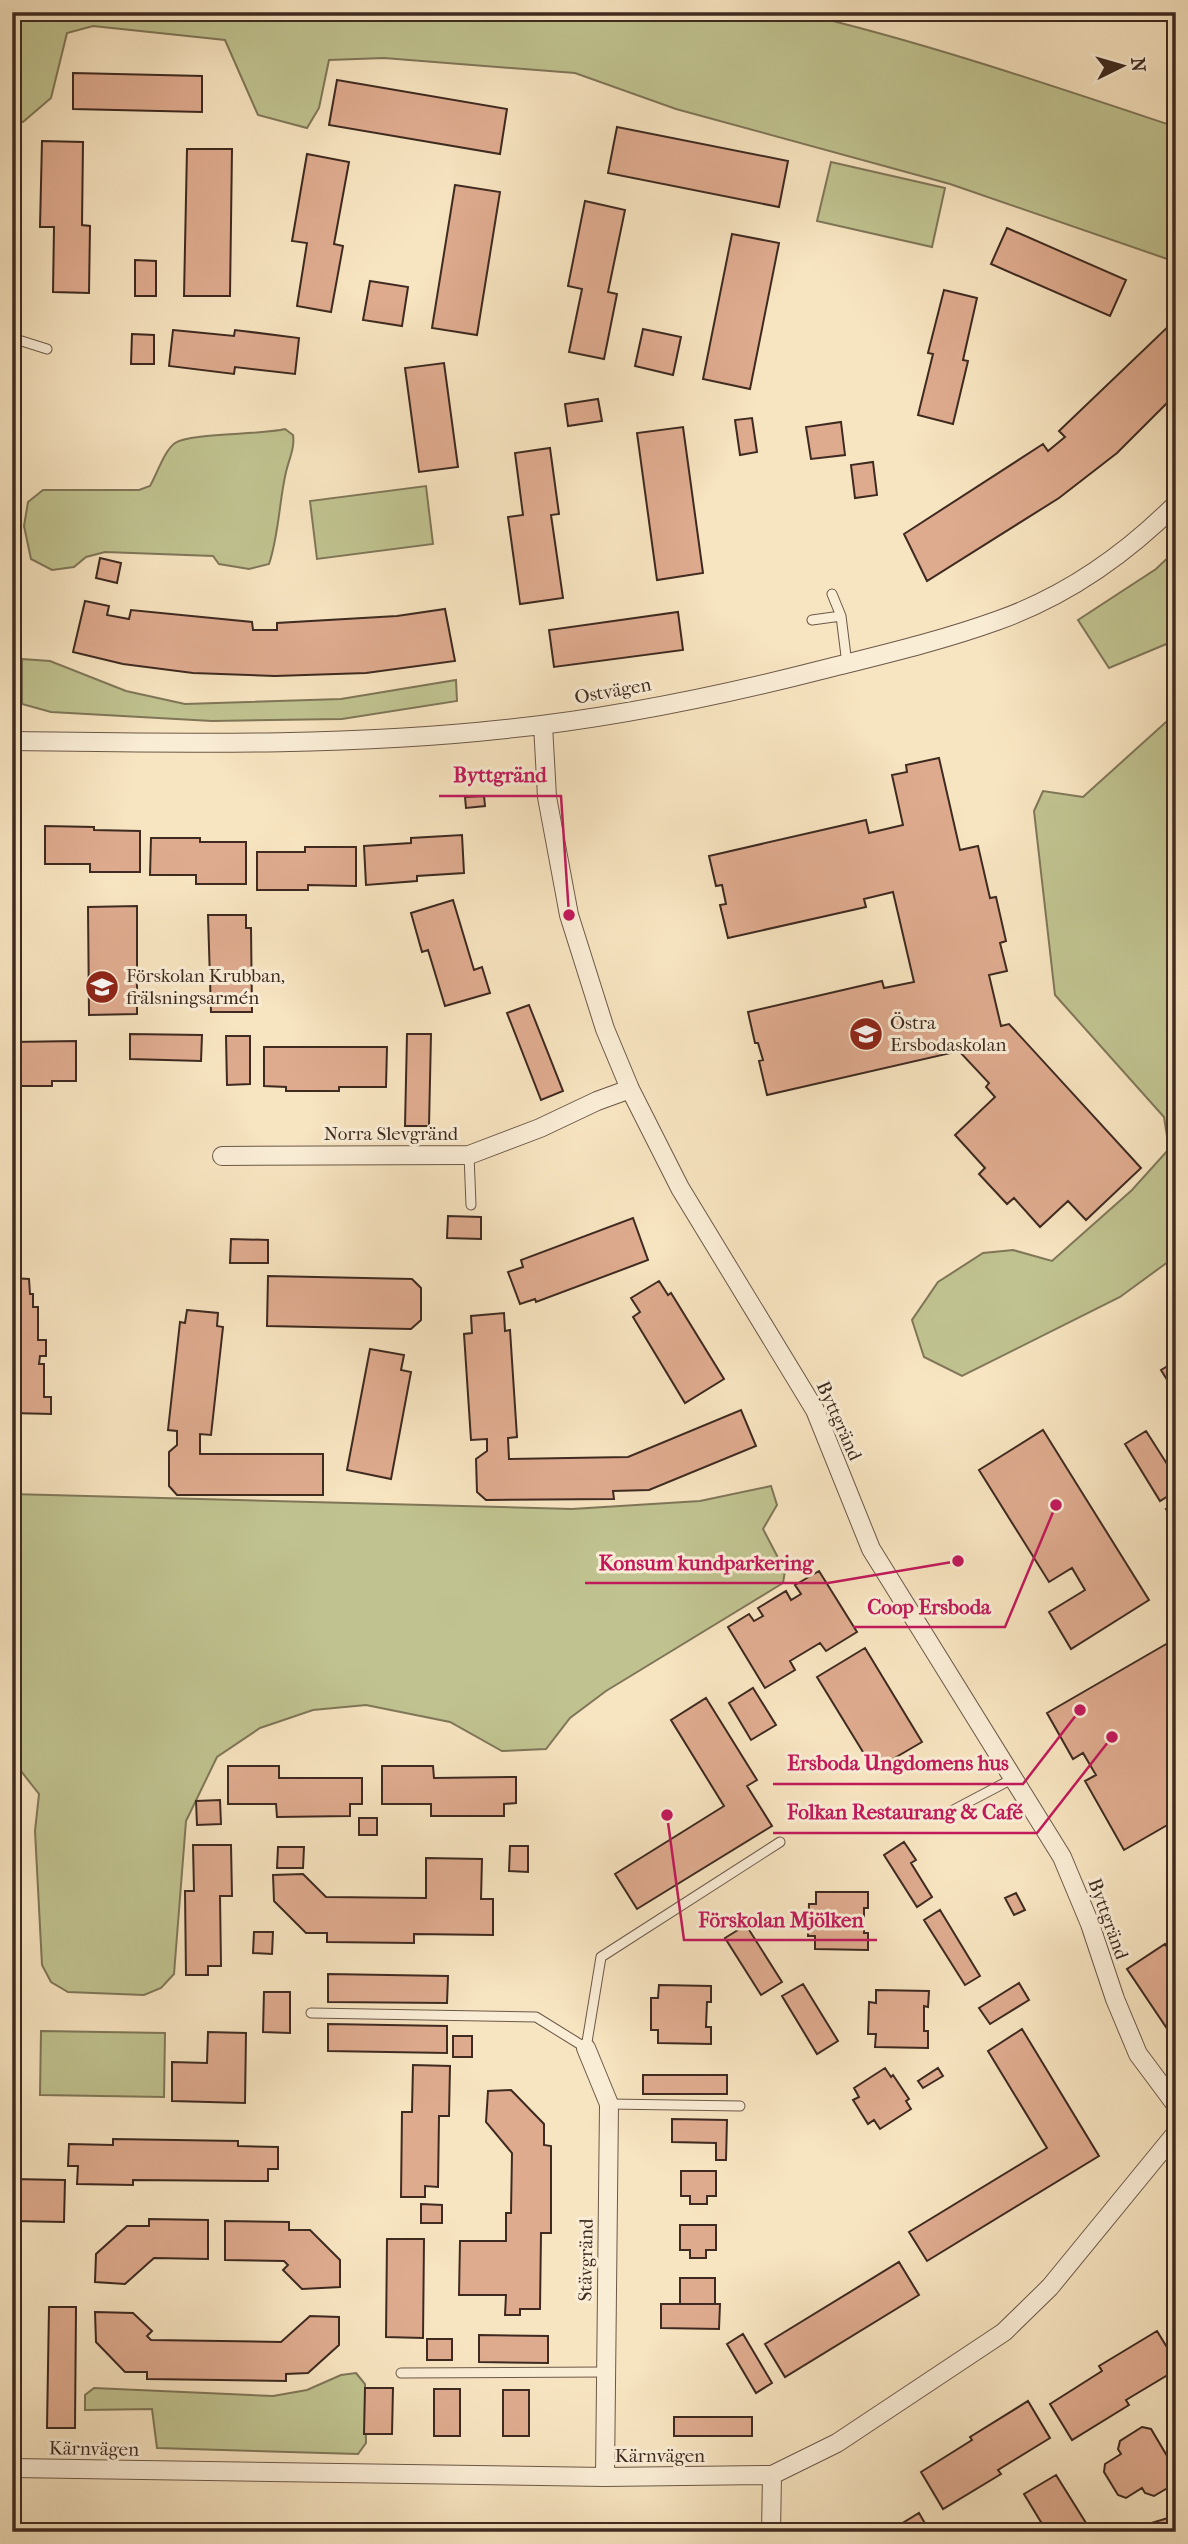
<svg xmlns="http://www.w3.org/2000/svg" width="1188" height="2544" font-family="'IM FELL French Canon',serif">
	<rect width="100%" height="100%" fill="#f7e4c0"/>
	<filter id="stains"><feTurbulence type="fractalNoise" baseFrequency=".00286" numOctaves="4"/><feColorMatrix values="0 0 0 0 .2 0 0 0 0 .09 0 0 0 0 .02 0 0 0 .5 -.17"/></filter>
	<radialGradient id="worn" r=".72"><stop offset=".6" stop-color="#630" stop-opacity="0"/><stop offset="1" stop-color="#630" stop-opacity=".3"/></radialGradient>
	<path fill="#c0c390" stroke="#7f7658" stroke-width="2" d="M12,12H796C924,42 1050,85 1176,127V262L950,184L676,109L575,73L384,58L329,60L319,108L307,128L258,115L225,40L93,26L67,33L51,98L23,122L12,121Z
		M831,162L945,188L932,247L817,221Z
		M285,429L293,435C295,448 289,459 286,472C279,502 279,534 269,564L249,569L219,564L213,556L105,552L86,557L74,567L52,570L31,559L24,526L28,502L43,490H139L150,486C157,474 164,451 175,443C190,433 261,435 285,429Z
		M426,486L433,544L317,559L310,501Z
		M1176,550V640L1109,668L1078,620L1156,569Z
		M22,659L50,661L126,691L185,704L341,699L456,680L457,701L342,719L212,721L51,712L22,704Z
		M1176,713V1256L1120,1297L962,1376L924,1357L912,1320L938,1282L983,1253L1013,1250L1052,1261L1132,1190L1169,1149L1164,1117L1055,995L1034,811L1043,791L1083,797Z
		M771,1486L777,1505L763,1529L785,1571L783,1583L606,1691L570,1718L546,1749L502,1751L450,1722L366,1705L313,1710L260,1728L217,1757L186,1821L174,1974L161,1988L144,1995L68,1992L51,1982L42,1965L35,1831L39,1794L17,1766L12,1765V1494L572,1509L700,1501Z
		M41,2031L165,2033L164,2097L40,2095Z
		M356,2373L365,2384L366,2443L358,2454L157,2448L152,2409L85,2410V2395L94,2388L273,2396L307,2390L341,2375Z"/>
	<path fill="#dfab8f" stroke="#3e2a20" stroke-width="2" d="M73,73L202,76V112L73,109Z
		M337,80L507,109L500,154L329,125Z
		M617,127L788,161L779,207L608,173Z
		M42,141L83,142L82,225L90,226L89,293L53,292L54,227H40Z
		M187,149H232L230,296H184Z
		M307,154L349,162L334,244L343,246L331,312L297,306L307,243L292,241Z
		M455,185L500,192L477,335L432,328Z
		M585,201L625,210L608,292L617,294L604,359L569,352L582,289L568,286Z
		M1007,228L1126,280L1110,316L991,264Z
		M732,234L779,243L750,389L703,379Z
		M135,260L156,261V296H135Z
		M370,281L408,287L402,326L363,320Z
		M944,290L977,298L963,360L968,361L953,424L918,415L933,354L928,353Z
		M1176,319V394L1117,453L1059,498L927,581L904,534L1043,444L1048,451L1065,437L1059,431Z
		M643,329L681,337L673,375L635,366Z
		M173,330L234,336L235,330L299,338L295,374L235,367L234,374L169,366Z
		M132,334L154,335V364H131Z
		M444,363L458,467L419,472L405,368Z
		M598,399L602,421L568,426L565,404Z
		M752,418L757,452L740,455L735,420Z
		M841,422L845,455L811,459L806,427Z
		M683,427L703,573L657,580L637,433Z
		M550,448L559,514L551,515L563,598L520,604L508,517L523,515L515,453Z
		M873,462L877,495L855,498L851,465Z
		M100,558L121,563L117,583L96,578Z
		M85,601L109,606L107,615L129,619L131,610L252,622L253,630H277V623L397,616L445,609L455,661L366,673L275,676L193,673L123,664L73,652Z
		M678,612L683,650L554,667L549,630Z
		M939,758L960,850L978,846L990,898L996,897L1006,941L1000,943L1007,971L989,975L1001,1026L1009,1024L1141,1168L1086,1220L1068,1201L1040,1227L1014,1198L1007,1204L979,1174L985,1168L955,1135L995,1097L986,1087L989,1083L959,1051L767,1095L759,1061L763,1060L758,1043H755L748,1012L882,981L884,988L914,982L893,892L864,899L866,907L728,938L720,905L726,904L722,885L716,886L709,856L866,820L869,833L903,825L892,775L907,772L906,765Z
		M484,796L485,806L466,808L465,797Z
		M45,826L94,827V830L140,831V872H90V864H45Z
		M12,828H19V866H12Z
		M462,835L464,873L417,876V881L366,885L364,846L411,843V838Z
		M151,838H200V842H246V884H196V875H150Z
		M305,847H356V886L308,885V890H257V852H305Z
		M453,900L474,970L482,967L490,993L445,1006L428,950L422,952L411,913Z
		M137,906V1014L89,1015L88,907Z
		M208,915H246V928H251L252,1012H211Z
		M529,1005L563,1091L541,1100L507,1013Z
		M130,1034L202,1035L201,1061L130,1059Z
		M407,1034H431L429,1126H405Z
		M226,1036H250V1084L227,1085Z
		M76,1041V1081H52V1086H12V1042Z
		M264,1047H387L386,1087H339V1091H286V1087L264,1086Z
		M12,1195H18V1217H12Z
		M448,1216L481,1217V1239L447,1238Z
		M633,1218L648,1260L536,1302L535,1299L520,1304L508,1272L523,1267L521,1260Z
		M231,1239L268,1240V1263H230Z
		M268,1276L412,1279L421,1288V1320L411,1329L267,1326Z
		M12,1278L29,1279L30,1294H33V1307H38V1340H46V1356H40L39,1364H44V1397H51V1414L12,1413Z
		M659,1281L668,1295L671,1293L724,1379L685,1403L633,1317L640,1312L631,1298Z
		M187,1310L218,1313L217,1326L223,1327L211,1435L200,1434V1454H323V1495H177L169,1486V1452L177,1445V1431L168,1430L180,1322L185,1323Z
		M504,1313L505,1331L510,1330L517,1437L508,1438L509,1459L628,1457L741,1410L756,1446L649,1490L613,1491L614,1499L486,1500L477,1492L476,1459L487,1451V1439L471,1440L464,1334L472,1333L471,1316Z
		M370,1349L404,1355L401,1370L411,1372L391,1479L347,1470Z
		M1176,1361V1394L1161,1370Z
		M1043,1430L1149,1600L1071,1649L1049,1612L1085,1590L1072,1568L1049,1582L979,1470Z
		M1146,1431L1176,1478V1491L1160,1501L1125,1444Z
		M12,1443H17V1482H12Z
		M1176,1503V1524L1166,1509Z
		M819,1571L857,1632L826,1651L820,1643L790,1661L795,1670L765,1688L728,1627L749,1614L754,1621L763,1616L758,1608L786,1591L791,1600L801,1594L795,1585Z
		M1168,1643L1176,1657V1820L1124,1850L1085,1781L1096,1775L1083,1753L1073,1759L1047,1713Z
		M865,1648L922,1742L874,1770L817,1677Z
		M753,1688L776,1725L751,1740L729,1703Z
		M706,1698L757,1780L747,1786L772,1826L637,1909L615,1874L724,1806L671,1720Z
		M228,1766H279V1778H362V1804H350V1816L277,1817L276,1804H228Z
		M382,1766H433L434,1778L516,1777V1803L504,1804V1816H431V1804H382Z
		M220,1800L221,1824L197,1825L196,1801Z
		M359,1818H377V1835H359Z
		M904,1842L916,1860L911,1863L932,1897L917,1907L884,1855Z
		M193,1845H231L232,1896H220L221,1966H208V1975H186L185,1891H194Z
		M510,1846H528V1872L509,1871Z
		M278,1847H304L303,1868H277Z
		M426,1858L482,1859L481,1899H493V1935L414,1934V1943L327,1942V1933H306L274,1901L273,1875L303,1874L326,1897L426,1898Z
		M816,1892H868V1908H864V1933H868V1950L815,1949V1936H808L809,1904H816Z
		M1016,1893L1025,1910L1014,1915L1005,1898Z
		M940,1910L980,1976L965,1985L924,1920Z
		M746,1925L782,1982L761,1995L725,1938Z
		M254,1932H273L272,1954L253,1953Z
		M1165,1944L1176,1962V2042L1127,1969Z
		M328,1974L448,1976L447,2003L328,2002Z
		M1019,1983L1029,2000L990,2024L979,2008Z
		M803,1984L838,2041L817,2054L782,1996Z
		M659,1985L711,1986V2002H707L706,2027H711V2044L658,2043V2030H651V1998H658Z
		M876,1990L929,1991L928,2007L924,2006V2031H928V2048L875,2047L876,2034H868L869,2002L876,2003Z
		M264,1992H290V2033L263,2032Z
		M328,2024L447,2026V2053L328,2051Z
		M1022,2029L1099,2156L927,2261L909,2232L1047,2148L988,2051Z
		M208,2032L246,2033L245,2103L172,2101V2062L207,2063Z
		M453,2036H472V2057H453Z
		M413,2065L450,2066L449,2116H439L438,2187L425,2186V2197H401L402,2112H412Z
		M885,2068L891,2077L893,2075L909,2099L906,2101L911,2109L880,2129L874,2120L868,2124L853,2100L859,2097L854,2088Z
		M938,2068L943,2076L923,2088L918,2081Z
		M643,2075H727V2094H643Z
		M511,2090L544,2124V2145L551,2146V2233H541L540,2309H520V2315H505L506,2295H459L460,2241H506V2213H511L512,2153L486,2122L488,2091Z
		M672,2119L727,2120L726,2160H716V2143L672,2142Z
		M113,2139L238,2141V2146L278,2147V2169H268V2181L133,2180V2185L77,2184L78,2166H68L69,2144L113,2145Z
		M681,2171H716V2196H707V2204H690V2196H681Z
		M12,2179L65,2180L64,2222L12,2221Z
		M421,2204L442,2205V2223H421Z
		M149,2219L208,2220V2259L154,2258L125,2284L95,2282L96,2254L127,2226H149Z
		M225,2221L289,2222V2230H310L340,2260V2287L302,2289L283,2270L288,2265L284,2261L225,2260Z
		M680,2225H716V2250H706V2258H690V2250H680Z
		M387,2239H424L423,2338L386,2337Z
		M899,2262L919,2295L785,2377L765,2344Z
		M680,2278H715V2304H680Z
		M661,2304H720L719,2329L661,2328Z
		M49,2307H76L75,2428H47Z
		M95,2312L133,2313L152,2331L147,2336L151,2340L281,2342L310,2316L339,2317V2345L308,2373L286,2374V2381L147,2379V2372H125L96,2342Z
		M1157,2331L1176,2362V2370L1126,2400L1129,2405L1072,2440L1050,2404L1102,2371L1099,2366Z
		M743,2334L772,2383L756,2393L727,2344Z
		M479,2335L548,2336V2363L479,2362Z
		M427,2339H452V2360H427Z
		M365,2388H393L392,2434H364Z
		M434,2389H460V2436H434Z
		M503,2390H529V2436H503Z
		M1028,2401L1050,2438L998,2470L1001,2474L943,2509L921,2472L972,2440L970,2437Z
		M674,2417H752V2436H674Z
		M1142,2427L1151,2429L1176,2471V2483L1154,2496L1145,2493L1142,2488L1126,2498L1118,2495L1104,2472L1105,2464L1121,2454L1118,2449L1120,2441Z
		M1056,2475L1086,2523L1072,2532H1047L1024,2494Z
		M919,2513L930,2532H888Z
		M1168,2518L1171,2527L1176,2526V2532H1141L1153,2527L1151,2523Z"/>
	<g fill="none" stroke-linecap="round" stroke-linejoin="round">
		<g stroke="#6c5848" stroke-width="11">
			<path id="service" d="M12,338L47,349
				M832,594L841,616L847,664
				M812,620L841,616
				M469,1155L471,1205
				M942,1816L1014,1778
				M311,2013L536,2017L586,2048L601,1957L780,1842
				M609,2104L740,2106
				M401,2373L606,2372"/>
		</g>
		<g stroke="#6c5848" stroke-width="20">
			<path id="minor" d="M543,725L547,797L569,915L605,1029L630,1089L680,1188L815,1410L871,1549L1062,1857L1090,1924L1115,1999L1138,2054L1176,2105
				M12,741C177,743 342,747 506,729C613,718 724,695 829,668C885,654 944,640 999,620C1066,596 1126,554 1176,504
				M222,1156L469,1155L540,1128L597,1101L630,1089
				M586,2048L609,2104L605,2477
				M12,2468L605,2477L772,2475L837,2443L1004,2332L1050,2287L1176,2133
				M771,2532L772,2475"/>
		</g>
		<use href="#service" stroke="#faedd6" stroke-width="9"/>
		<use href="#minor" stroke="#faedd6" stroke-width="18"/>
	</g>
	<defs>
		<g id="school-disc" transform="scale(1.75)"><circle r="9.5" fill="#8f2418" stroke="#faedd6"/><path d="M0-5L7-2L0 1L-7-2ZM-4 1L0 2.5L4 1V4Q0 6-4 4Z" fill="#fff"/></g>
	</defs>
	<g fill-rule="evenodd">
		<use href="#school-disc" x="102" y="987"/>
		<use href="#school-disc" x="866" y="1034"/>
	</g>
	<g text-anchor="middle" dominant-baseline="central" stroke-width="6" stroke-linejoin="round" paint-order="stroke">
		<g font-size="19" fill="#3e2a20" stroke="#faedd6">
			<text transform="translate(613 691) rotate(-10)">Ostvägen</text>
			<text x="391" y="1134">Norra Slevgränd</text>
			<text transform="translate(839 1421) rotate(66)">Byttgränd</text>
			<text transform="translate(1108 1919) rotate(70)">Byttgränd</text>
			<text transform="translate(586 2260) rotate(-89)">Stävgränd</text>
			<text transform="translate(94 2449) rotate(1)">Kärnvägen</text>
			<text x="660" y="2456">Kärnvägen</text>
		</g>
		<g font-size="19" fill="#3e2a20" stroke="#faedd6" text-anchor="start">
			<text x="126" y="976">Förskolan Krubban,<tspan x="126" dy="22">frälsningsarmén</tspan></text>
			<text x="890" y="1023">Östra<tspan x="890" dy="22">Ersbodaskolan</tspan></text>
		</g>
	</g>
	<path fill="none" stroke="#c2185b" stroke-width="2.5" d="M569 915L561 796H439M958 1561L828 1583H585M1056 1505L1005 1627H853M1080 1710L1023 1784H773M1112 1737L1037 1833H773M667 1815L684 1940H877"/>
	<g fill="#c2185b" stroke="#faedd6" stroke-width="2.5">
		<circle cx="569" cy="915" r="7"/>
		<circle cx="958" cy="1561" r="7"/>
		<circle cx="1056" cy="1505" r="7"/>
		<circle cx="1080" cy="1710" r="7"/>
		<circle cx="1112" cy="1737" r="7"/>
		<circle cx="667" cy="1815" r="7"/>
	</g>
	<g font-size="21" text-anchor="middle" font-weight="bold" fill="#c2185b" stroke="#faedd6" stroke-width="6" stroke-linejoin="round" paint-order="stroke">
		<text x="500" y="782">Byttgränd</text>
		<text x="706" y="1570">Konsum kundparkering</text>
		<text x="929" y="1614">Coop Ersboda</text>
		<text x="898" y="1770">Ersboda Ungdomens hus</text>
		<text x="905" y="1819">Folkan Restaurang &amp; Café</text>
		<text x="781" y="1927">Förskolan Mjölken</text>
	</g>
	<rect width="1188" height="2544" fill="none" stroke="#f7e4c0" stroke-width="42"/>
	<rect x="14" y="14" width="1160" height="2516" fill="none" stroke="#3e2a20" stroke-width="3.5"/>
	<rect x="21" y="21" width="1146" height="2502" fill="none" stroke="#3e2a20" stroke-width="2"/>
	<g transform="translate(1122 66) rotate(85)" stroke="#faedd6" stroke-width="5" paint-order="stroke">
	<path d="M0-5L12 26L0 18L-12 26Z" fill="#3e2a20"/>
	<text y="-10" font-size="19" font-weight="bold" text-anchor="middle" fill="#3e2a20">N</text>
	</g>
	<rect width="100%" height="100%" filter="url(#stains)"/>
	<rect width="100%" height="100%" fill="url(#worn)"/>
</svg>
